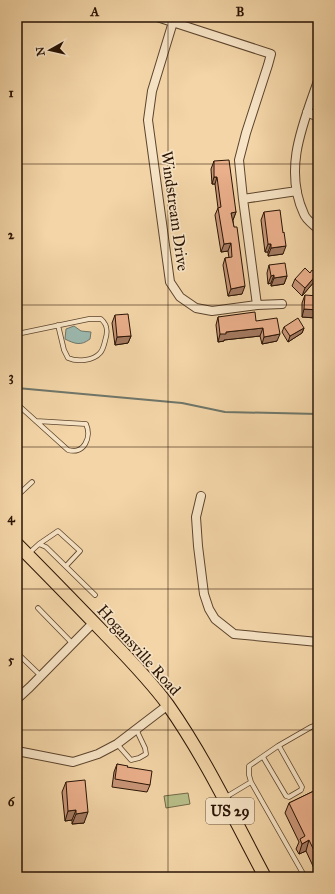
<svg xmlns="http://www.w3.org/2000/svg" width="335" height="894" font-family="'IM FELL Great Primer',serif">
	<rect width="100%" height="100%" fill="#f3d5a7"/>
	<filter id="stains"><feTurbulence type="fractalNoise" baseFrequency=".005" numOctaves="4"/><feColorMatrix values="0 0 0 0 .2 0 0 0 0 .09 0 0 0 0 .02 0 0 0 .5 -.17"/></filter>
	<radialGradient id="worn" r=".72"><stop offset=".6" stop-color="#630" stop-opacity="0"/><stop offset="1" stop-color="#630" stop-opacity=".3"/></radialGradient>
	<path fill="#b8be89" stroke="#706846" d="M188,793L190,804L166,808L164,796Z"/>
	<path fill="#9cb8ae" stroke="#6e766a" d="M74,326L81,331L91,332L90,339C81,346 75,344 65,339L66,329Z"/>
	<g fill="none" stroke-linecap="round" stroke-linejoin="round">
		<path stroke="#6e766a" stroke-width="2" d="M17,388L182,403L225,412L318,414"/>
		<g stroke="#5c442d" stroke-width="5.5">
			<path id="service" d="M17,334L89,319H101C108,325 108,332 105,341C104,345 103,350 100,353C93,361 77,362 68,358L64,350L58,325
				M17,404L68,450C84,455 92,437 86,424L36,421
				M17,496L32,482
				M39,544L58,531L80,551L66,566
				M28,554L39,544L46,547L95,595
				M38,608L73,644
				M17,653L41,676
				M117,744L131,760L139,758L146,754L145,748L136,729
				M263,757L286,796L289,797L301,790L302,787L279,746
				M318,757V764
				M226,797L251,782
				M305,877L251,782L249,775V766L278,746L311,727L318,724"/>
		</g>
		<g stroke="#5c442d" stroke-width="10">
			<path id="minor" d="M157,17L271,54L268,65L246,133L239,160L243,199L257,305
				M173,22L152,91L148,120L170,282L180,297L196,308L212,311L257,305L282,304
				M318,81C303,124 283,169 304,214C306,220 314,225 318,229
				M307,112L318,117
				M243,199L297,191
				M201,496L196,517L198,546L204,594L209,609L215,619L234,634L318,642
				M17,699L30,687L94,622
				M17,751L73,762L98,754L117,744L168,705"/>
		</g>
		<g stroke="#291304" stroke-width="14">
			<path id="primary" d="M17,544C46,573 75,603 104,633C126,656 149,679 168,705C206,759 234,819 265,877"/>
		</g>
		<use href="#service" stroke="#f7e4c6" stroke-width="4"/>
		<use href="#minor" stroke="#f7e4c6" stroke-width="8"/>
		<use href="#primary" stroke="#f3d5a7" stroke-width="12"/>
	</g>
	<path fill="#c99678" stroke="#291304" d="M214,161L236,212L233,220L242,294L228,296L223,265L225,258H229L228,251L221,252L215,215L218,208L215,184H212L211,169Z
		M264,212L283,254L268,256V252H265L261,220Z
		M269,265L287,276L284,284L271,286V283L268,284L267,273Z
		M310,273L314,282L302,296L292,286L295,279Z
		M305,295L316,318L302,317V303Z
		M115,315L131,336L128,343L115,345L112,323Z
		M218,317L256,321L277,341L262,344L260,336L224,340V341L218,342L216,325Z
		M284,327L304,328L302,333L288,342L282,332Z
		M117,764L127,767L150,785L147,792L112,787L114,772Z
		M66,782L84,823L72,824V820L65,821L62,792Z
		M318,789V877L306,851L299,854L296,849L299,842L285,813L289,803Z"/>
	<path fill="#a47a61" stroke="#291304" d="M214,177H217L215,184H212Z
		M236,212L233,220L229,221L231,213Z
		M231,243L228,251L221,252L224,244Z
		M268,244H271L268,252H265Z
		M286,246L283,254L268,256L271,248Z
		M317,274L314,282L302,296L305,288Z
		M274,275L271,283L268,284L271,276Z
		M287,276L284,284L271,286L274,278Z
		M245,286L242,294L228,296L231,289Z
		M304,309L318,310V313L316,318L302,317Z
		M263,328L260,336L224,340V341L218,342L220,334L226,332Z
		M304,328L302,333L288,342L290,336Z
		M280,334L277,341L262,344L264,337Z
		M131,336L128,343L115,345L117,337Z
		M76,810L72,820L65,821L68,811Z
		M88,812L84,823L72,824L76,814Z
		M309,840L306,851L299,854L302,844Z"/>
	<path fill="#eaaf8b" stroke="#291304" d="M229,160L236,212L231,213L234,227H237L245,286L231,289L225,258L232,257L231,243L224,244L218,208L221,207L217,177H214V161Z
		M280,210L283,233L284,232L286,246L271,248V244H268L264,212Z
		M285,263L287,276L274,278V275L271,276L269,265Z
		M305,268L310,273L312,270L317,274L305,288L295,279Z
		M305,295L318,296V310L304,309Z
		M255,312L256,321L277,318L280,334L264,337L263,328L226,332V334H220L218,317Z
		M128,314L131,336L117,337L115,315Z
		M298,318L304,328L290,336L284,327Z
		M117,764L128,766L127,767L152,771L150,785L115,779Z
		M85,780L88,812L76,814V810L68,811L66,782Z
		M318,789V859L309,840L302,844L300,839L305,836L289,803Z"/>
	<path fill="none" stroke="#291304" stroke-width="1" stroke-opacity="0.55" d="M168,17V877M17,164H318M17,305H318M17,447H318M17,589H318M17,730H318"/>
	<g text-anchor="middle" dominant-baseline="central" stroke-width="3.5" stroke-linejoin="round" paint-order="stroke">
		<rect fill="#f7e4c6" stroke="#67523e" stroke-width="1" x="206" y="798" width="48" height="26" rx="3"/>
		<g font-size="15" font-weight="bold" fill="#291304">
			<text x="230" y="811">US 29</text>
		</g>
		<g font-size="16" fill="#291304" stroke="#f7e4c6">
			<text transform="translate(175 211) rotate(82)">Windstream Drive</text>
			<text transform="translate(139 650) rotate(48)">Hogansville Road</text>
		</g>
	</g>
	<rect width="335" height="894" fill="none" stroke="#f3d5a7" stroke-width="44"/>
	<g transform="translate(50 50) rotate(262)" stroke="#f7e4c6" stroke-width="3" paint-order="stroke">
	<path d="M0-3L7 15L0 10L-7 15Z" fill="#291304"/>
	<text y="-6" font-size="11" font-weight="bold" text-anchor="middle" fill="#291304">N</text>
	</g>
	<rect x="22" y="22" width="291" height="850" fill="none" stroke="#291304" stroke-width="1.5"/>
	<g font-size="13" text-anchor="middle" font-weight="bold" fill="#291304">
		<text x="95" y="16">A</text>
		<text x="240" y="16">B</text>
		<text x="11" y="97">1</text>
		<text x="11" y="239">2</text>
		<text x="11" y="381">3</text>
		<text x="11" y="522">4</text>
		<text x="11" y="664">5</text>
		<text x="11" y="806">6</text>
	</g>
	<rect width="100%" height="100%" filter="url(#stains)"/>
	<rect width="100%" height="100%" fill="url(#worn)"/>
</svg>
